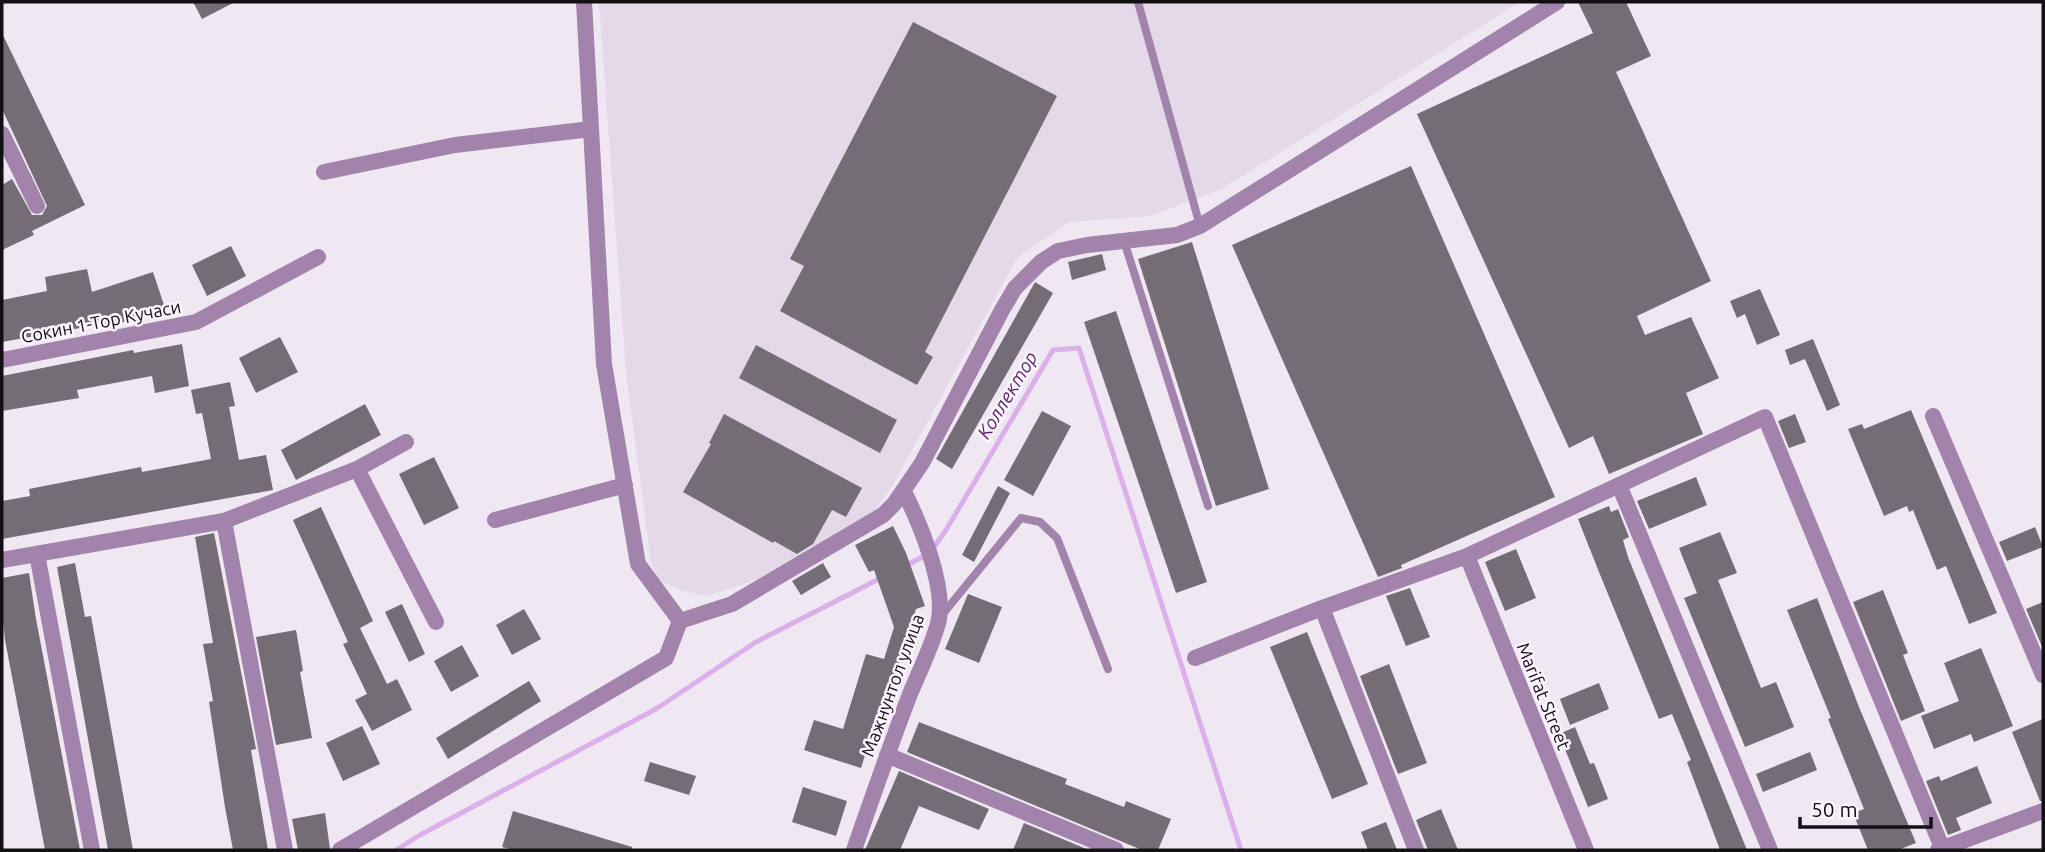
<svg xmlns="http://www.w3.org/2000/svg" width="2045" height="852" font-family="Ubuntu,sans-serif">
	<rect width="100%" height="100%" fill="#efe7f1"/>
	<path fill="#e5d8e9" d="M599,2H1520L1222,189L1150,216L1069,222L1017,258L893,485L869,518L802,559L742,585L706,596L681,590L658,580L651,562L626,372Z"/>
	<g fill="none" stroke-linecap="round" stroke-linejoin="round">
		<path stroke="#dbafe9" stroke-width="5" d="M905,566L930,553L946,530L1053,350L1079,348L1241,850
			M396,850L420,835L656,709L756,642L881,578"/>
	</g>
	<path fill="#746d76" d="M193,2H235L202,19Z
		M1578,2H1626L1651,56L1616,72L1711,281L1637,316L1645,335L1691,317L1719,378L1686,393L1703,434L1609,474L1593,436L1569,448L1417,114L1593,33Z
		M913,22L1057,96L925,352L933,357L917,385L780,311L804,266L790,259Z
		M2,33L85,205L32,231L34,235L2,250V185L12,179L32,215H42L47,206L2,109Z
		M1411,166L1555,497L1401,565L1402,568L1378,577L1232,245Z
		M1192,242L1269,489L1216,506L1138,259Z
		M231,246L246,276L207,296L192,265Z
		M1102,254L1106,270L1072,280L1068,262Z
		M87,269L92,292L153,272L165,308L120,323L119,321L2,342V300L47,291L45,277Z
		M1035,282L1053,293L952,469L936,459Z
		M1760,289L1780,335L1757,345L1745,314L1737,318L1730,301Z
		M1116,311L1207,582L1176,593L1084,322Z
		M280,337L298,372L256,393L239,358Z
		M1813,339L1840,405L1827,411L1805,359L1790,365L1785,350Z
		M182,344L189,386L155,393L152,376L77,390L79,398L2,411V376L133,350L134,353Z
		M756,345L897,420L880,453L739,378Z
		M230,382L235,406L229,407L239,460L266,455L273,490L2,539V501L30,496L29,489L141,467L142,472L211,459L202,413L196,414L191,390Z
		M365,404L381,435L296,480L281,450Z
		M1911,410L1997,613L1969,624L1946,566L1937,570L1913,510L1909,512L1907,506L1884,516L1848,429L1862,424L1864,429Z
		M1042,411L1071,426L1033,496L1004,480Z
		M724,414L862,488L846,517L832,510L813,544L797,554L774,541L773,543L683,492L711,444L709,443Z
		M1795,414L1806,442L1789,448L1778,421Z
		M434,457L459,508L424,525L399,474Z
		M1696,477L1707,505L1649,529L1637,501Z
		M998,486L1010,493L974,562L962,555Z
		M1609,506L1611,512L1618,509L1629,537L1623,540L1628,557L1747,850H1720L1687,762L1691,760L1672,714L1659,719L1599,572L1578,519Z
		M321,507L373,621L360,628L387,684L397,679L412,710L372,731L355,700L367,694L343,644L348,642L293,520Z
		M893,526L906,553L925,606L916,609L880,722L876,720L861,768L804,750L814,720L843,729L866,654L884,659L894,627L874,570L869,572L855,545Z
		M2035,527L2043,547L2007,561L1999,542Z
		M1720,532L1737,573L1718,580L1761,688L1776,682L1794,727L1745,747L1684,598L1697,593L1679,548Z
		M214,533L256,749L251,750L268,850H233L225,807L209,702L213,701L203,644L213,643L195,537Z
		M1516,549L1536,598L1505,611L1485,562Z
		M75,563L85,617L91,616L133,850H108L104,828L57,567Z
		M823,563L831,577L801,595L792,581Z
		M29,573L36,619L80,850H45L5,640L2,613V578Z
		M1410,588L1430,637L1406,646L1386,596Z
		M1883,590L1908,653L1903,655L1925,711L1901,721L1853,602Z
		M968,594L1002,607L979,663L945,649Z
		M1817,598L1859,707L1916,843L1898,850H1868L1853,813L1864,809L1828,719L1831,718L1787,610Z
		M2043,602V649L2026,609Z
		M402,604L425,654L409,662L385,612Z
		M524,609L541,639L512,655L496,625Z
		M296,630L303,671L300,672L312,738L276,745L256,637Z
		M1307,632L1368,784L1332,799L1270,647Z
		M462,645L479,676L451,692L434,661Z
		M1981,648L2013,726L1974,742L1971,734L1934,749L1921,716L1959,701L1944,663Z
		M1389,664L1427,763L1398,774L1360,676Z
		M529,681L541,701L448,759L436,738Z
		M1599,683L1609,709L1570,725L1560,699Z
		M2043,719V801H2040L2012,732Z
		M919,722L1067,779L1065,784L1124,807L1126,801L1171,819L1158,850H1142L907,752Z
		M362,726L380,764L343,781L326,743Z
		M1575,727L1590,764L1594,763L1608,799L1588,807L1559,734Z
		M1810,752L1817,770L1763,792L1756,774Z
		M650,762L696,776L689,795L644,781Z
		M1977,766L1992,803L1956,818L1961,830L1948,835L1926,781L1939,776L1941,781Z
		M899,771L989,809L979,830L919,806L900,850H865Z
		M803,787L847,801L836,836L792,822Z
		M1441,809L1458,850H1428L1416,820Z
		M513,811L632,847V850H514L502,847Z
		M325,813L330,849L298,850L292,819Z
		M1386,822L1397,850H1368L1361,832Z
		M1024,823L1089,850H1013Z"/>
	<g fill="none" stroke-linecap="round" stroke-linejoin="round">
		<path stroke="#a183ab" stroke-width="8" d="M1138,2L1200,226
			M1124,241L1208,506
			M942,615L1021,518L1040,522L1057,538L1108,669"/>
		<path stroke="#a183ab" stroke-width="16" d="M584,2L604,364L638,564L680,621
			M2,134L37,206
			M324,172L455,145L591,129
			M2,360L196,322L318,257
			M1933,416L2043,675
			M357,469L436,622
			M1619,485L1770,850
			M495,520L625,485
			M224,521L285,850
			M37,554L92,850
			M1467,556L1586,850
			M2,560L224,521L357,469L406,442
			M1322,608L1416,850
			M1195,658L1322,608L1467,556L1765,417L1943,850
			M887,755L1116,850
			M340,850L666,658L680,621L732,604L883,515L894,504L922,463L1002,310L1015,288L1041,262L1058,251L1087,245L1177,235L1200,226L1557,2
			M854,850C872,798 890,746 910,694C918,674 935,640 939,619C945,584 920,523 904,492
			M1938,850L2043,811"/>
	</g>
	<g text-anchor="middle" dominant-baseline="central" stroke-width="5" stroke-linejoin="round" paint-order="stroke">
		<g font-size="18" fill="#131014" stroke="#fcf4ff">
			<text transform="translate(101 321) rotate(-11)">Сокин 1-Тор Kучаси</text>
			<text transform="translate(892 685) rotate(-70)">Мажнунтол улица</text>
			<text transform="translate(1544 696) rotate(68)">Marifat Street</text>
		</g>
		<g font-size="19" font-style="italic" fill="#592569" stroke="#fcf4ff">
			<text transform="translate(1007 395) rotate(-59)">Коллектор</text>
		</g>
	</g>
	<rect width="2045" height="852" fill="none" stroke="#131014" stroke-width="7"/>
	<path d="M1800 817v10h131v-10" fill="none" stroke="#131014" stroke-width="3.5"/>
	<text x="1811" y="817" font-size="21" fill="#131014" stroke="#fcf4ff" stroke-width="5" paint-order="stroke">50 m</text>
</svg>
